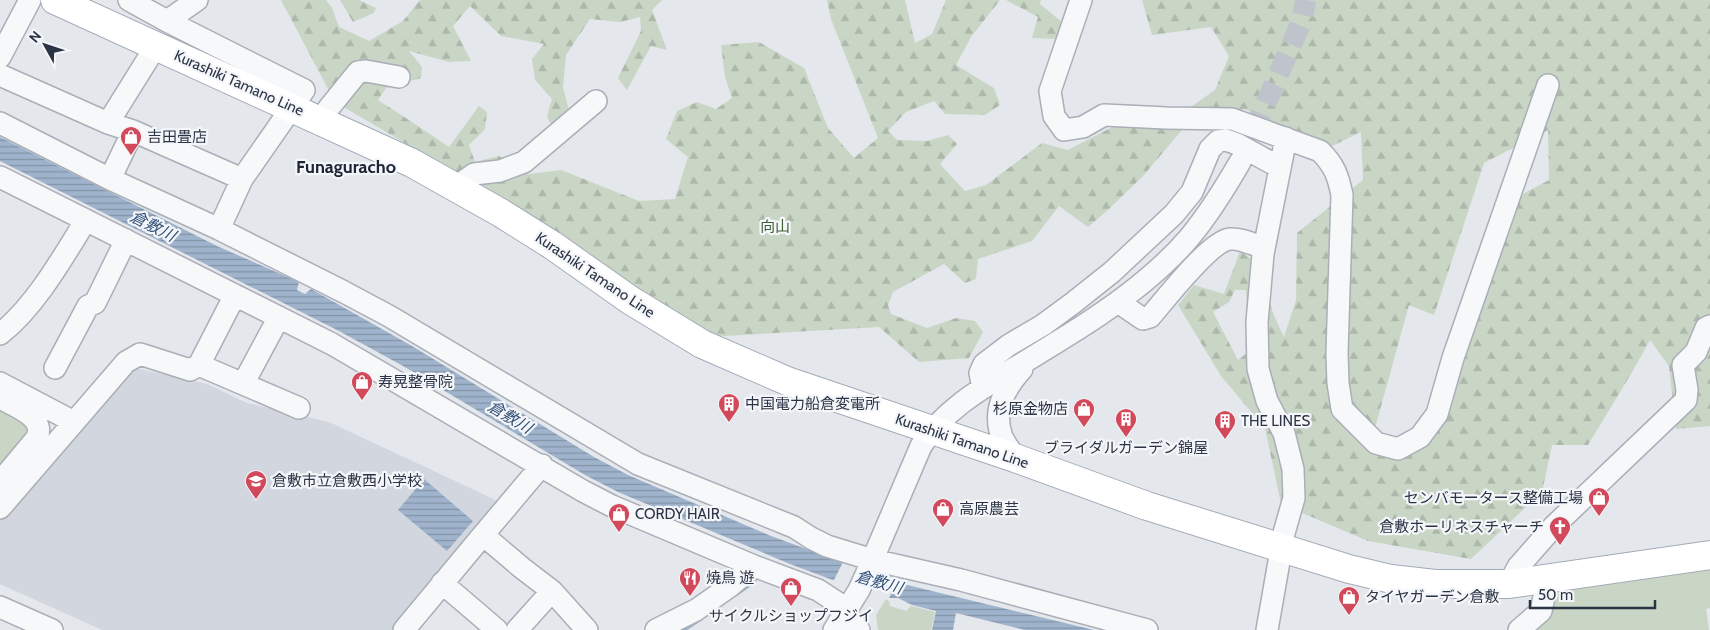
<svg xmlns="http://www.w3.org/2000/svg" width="1710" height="630" font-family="Cabin,'Noto Sans JP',sans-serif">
	<defs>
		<pattern id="forest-firs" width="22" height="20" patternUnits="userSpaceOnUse" patternTransform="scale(1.25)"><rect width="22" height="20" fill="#c9d6c5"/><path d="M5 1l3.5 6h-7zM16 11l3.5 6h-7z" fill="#adb8ab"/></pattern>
		<pattern id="water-rules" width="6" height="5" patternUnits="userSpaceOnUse" patternTransform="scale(1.25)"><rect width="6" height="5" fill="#9fb4cc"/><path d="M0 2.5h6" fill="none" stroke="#8293a7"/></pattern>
	</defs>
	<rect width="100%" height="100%" fill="#e4e7ec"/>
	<path fill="#d2d6de" d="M130,367L207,384L247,403L329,422L485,495L503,504L396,630H102L0,584V520Z"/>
	<path fill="url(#forest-firs)" fill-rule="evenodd" d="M281,0H326L332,8L339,27L369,41L403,21L420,0H662L652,10L667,50L651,46L627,90L618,78L641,31L640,17L620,22L590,19L566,55L563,87L573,126L553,130L547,116L552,99L535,80L532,59L544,44L501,36L470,6L453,26L471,61L449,62L409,51L422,67L421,78L386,88L378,100L412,122L449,147L479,106L487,112L485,129L469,145L475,162L499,156L529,174L561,170L639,201L675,199L688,157L666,139L677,111L697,102L716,109L732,98L725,77L721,45L759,42L804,68L828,128L854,158L878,138L831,19L827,0H905L915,43L932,34L946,0H1000L971,37L956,65L994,88L1000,105L985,115L945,114L934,101L906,112L888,131L897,140L927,141L948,135L957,144L940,164L965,191L986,185L1042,143L1068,150L1120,123L1165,125L1215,90L1229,56L1211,27L1152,35L1142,0H1710V426L1676,429L1669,366L1650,340L1631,374L1588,445H1552L1542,492L1471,559L1368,541L1281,504L1265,428L1221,376L1178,305L1194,285L1224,294L1240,251L1254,261L1275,318L1284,337L1296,300L1297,233L1363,180L1361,132L1324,150L1245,109L1186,125L1144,175L1109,209L1088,227L1059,206L1032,241L978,259L976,279L965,283L944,264L893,292L888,305L891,314L927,328L956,318L975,321L983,332L969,358L919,362L879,327L690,338L511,205L335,102ZM1548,130L1549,180L1514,199L1446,407L1403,439L1386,437L1375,428L1409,305L1434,315L1484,163ZM1235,290H1246L1247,310L1253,348L1238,360L1213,312L1229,302Z
		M340,0H359L376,8L374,13L353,22Z
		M1006,0H1041L1040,4L1063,23L1058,39L1032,38L1038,17Z"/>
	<path fill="#c9d6c5" d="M0,404L32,428L0,470Z
		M1710,567V608L1706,609L1709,630H1526L1549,610L1559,588Z
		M886,599L889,601L890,606L906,611L911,606L935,612L931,630H878L876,615Z"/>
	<path fill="url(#water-rules)" d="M0,137L217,246L299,282L297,290L305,294L311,289L412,346L594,457L628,475L771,536L899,583L1094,630H1025L956,613L953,630H932L936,611L912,605L898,598H890L830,579L790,564L618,492L585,475L403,366L339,331L0,161Z
		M424,479L473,521L447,551L398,510Z"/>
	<path fill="#e4e7ec" d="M844,560L898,580L888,600L833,582Z"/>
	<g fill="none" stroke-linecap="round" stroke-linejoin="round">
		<path stroke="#9fb4cc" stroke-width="5" d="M737,593L754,581
			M683,630L701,618"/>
		<path stroke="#bfc3cb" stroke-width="21" stroke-dasharray="21 11" stroke-linecap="butt" d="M1240,162L1301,23L1306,0"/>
		<g stroke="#a9aeb7" stroke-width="24">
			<path id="minor" d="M129,0L167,21L304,90L242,179L219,229
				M1081,0L1050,91L1054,116L1064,130L1083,127L1104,115L1166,118L1232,119L1320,151C1334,165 1338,175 1342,195L1337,353L1338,383L1342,409L1376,443L1398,449L1420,437L1437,414L1453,358L1548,85
				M167,21L197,0
				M0,57L30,0
				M0,75L108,123L133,131L242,179
				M328,109L358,72L366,71L399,77
				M0,123L110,179L219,229L344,292L389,316L638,464L794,527L811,538L827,546L873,560L961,580L1147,630
				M108,123L156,46
				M0,177L332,344L583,491L612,506L754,566L818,590L838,603L859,630
				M110,179L133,131
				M456,187L474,174L500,171L524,162L596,101
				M1118,302L1143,319L1150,317C1164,301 1210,241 1230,239C1241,238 1254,245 1264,248
				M0,334C35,307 63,257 86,220
				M199,365L299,408
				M55,368L88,306L95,303L126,240
				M0,383L74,422
				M243,384L279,317
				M983,388L980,373L984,364L1009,345L1043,325L1073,303L1112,272L1174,214L1192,192L1210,149L1218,141L1226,140L1237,144L1279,167
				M0,398C15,406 48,418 36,439L0,482
				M1015,458C1011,451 1005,444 1002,437C992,410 1005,388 1022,369
				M0,508L126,362L140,354L190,370L199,365L235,295
				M483,535L542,465
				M442,583L497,630
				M1509,584L1518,567L1554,526L1686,400L1687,390L1683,365L1696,352L1706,328L1710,326
				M0,607L52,630
				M404,630L483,535L522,568L552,591L587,630
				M517,630L552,591
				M656,630L696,610L729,587L754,566
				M834,630L859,590L869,568L921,446C943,411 979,390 1013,369C1036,355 1059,341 1081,327C1120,302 1159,273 1189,238C1209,214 1225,188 1240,162
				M1267,630L1284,533L1294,498L1293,469L1284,433L1267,401L1258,369L1257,322L1263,254L1286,138
				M1519,630L1541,611L1548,578"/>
		</g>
		<g stroke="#a3abb8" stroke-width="30">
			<path id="major" d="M55,0L412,163L501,213L552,245L630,300L702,344L787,381L1015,458L1147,506L1349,569L1391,579L1435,584H1509L1710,555"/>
		</g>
		<use href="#minor" stroke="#f7f8fa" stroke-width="21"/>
		<use href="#major" stroke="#fff" stroke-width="28"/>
	</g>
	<defs>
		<g id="shop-pin" transform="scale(1.125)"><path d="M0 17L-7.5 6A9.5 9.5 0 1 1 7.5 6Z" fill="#d1495b" stroke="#f4f6f9"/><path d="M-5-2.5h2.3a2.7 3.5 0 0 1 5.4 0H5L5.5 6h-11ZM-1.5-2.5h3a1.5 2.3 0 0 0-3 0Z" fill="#fff"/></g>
		<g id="building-pin" transform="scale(1.125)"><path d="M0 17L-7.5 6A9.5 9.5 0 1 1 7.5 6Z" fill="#d1495b" stroke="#f4f6f9"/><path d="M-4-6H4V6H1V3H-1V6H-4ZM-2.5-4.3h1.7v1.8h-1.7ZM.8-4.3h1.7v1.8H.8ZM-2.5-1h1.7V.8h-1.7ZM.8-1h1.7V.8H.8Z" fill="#fff"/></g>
		<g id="school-pin" transform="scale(1.125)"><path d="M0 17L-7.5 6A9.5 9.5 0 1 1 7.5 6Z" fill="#d1495b" stroke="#f4f6f9"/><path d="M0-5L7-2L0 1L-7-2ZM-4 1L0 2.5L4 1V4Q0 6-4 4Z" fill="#fff"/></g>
		<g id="church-pin" transform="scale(1.125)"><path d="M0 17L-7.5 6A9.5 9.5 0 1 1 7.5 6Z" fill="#d1495b" stroke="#f4f6f9"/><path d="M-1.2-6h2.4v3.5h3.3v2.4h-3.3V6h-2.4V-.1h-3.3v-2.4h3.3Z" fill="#fff"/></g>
		<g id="restaurant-pin" transform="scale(1.125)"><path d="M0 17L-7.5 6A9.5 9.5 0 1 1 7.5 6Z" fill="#d1495b" stroke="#f4f6f9"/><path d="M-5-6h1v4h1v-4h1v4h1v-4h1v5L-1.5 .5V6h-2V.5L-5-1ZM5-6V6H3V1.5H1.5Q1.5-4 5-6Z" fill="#fff"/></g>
	</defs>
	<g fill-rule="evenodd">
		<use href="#shop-pin" x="131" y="137"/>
		<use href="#shop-pin" x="362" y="382"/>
		<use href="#building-pin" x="729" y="404"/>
		<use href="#shop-pin" x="1084" y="409"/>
		<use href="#building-pin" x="1126" y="419"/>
		<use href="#building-pin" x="1225" y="421"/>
		<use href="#school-pin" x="256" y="481"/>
		<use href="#shop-pin" x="1599" y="498"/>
		<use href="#shop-pin" x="943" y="509"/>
		<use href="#shop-pin" x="619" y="514"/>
		<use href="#church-pin" x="1560" y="527"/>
		<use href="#restaurant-pin" x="690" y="578"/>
		<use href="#shop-pin" x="791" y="588"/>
		<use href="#shop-pin" x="1349" y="597"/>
	</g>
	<g text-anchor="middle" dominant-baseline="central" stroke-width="4.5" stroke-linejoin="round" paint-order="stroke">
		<g font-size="15" fill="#2b3445" stroke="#f4f6f9">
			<text transform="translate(239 83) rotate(24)">Kurashiki Tamano Line</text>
			<text transform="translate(595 275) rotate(34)">Kurashiki Tamano Line</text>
			<text transform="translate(962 441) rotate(19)">Kurashiki Tamano Line</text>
		</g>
		<g font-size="15" fill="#2b3445" stroke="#f4f6f9" text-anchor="start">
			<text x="147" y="137">吉田畳店</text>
			<text x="378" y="382">寿晃整骨院</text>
			<text x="745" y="404">中国電力船倉変電所</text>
			<text x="1068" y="409" text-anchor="end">杉原金物店</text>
			<text x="1241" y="421">THE LINES</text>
			<text x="1126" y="448" text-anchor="middle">ブライダルガーデン錦屋</text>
			<text x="272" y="481">倉敷市立倉敷西小学校</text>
			<text x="1583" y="498" text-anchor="end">センバモータース整備工場</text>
			<text x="959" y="509">高原農芸</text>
			<text x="635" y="514">CORDY HAIR</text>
			<text x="1544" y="527" text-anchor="end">倉敷ホーリネスチャーチ</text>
			<text x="706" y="578">焼鳥 遊</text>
			<text x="1365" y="597">タイヤガーデン倉敷</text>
			<text x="791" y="616" text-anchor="middle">サイクルショップフジイ</text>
		</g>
		<g font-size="15" fill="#3f6138" stroke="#f4f6f9">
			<text x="775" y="227">向山</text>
		</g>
		<g font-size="16" font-style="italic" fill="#34527a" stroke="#f4f6f9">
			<text transform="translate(153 226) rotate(27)">倉敷川</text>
			<text transform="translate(510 417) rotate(31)">倉敷川</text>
			<text transform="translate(879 582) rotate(16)">倉敷川</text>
		</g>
		<g font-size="18" font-weight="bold" fill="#1d2536" stroke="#f4f6f9">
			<text x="346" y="167">Funaguracho</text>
		</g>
	</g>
	<g transform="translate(45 45) rotate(310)" stroke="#f4f6f9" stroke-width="4" paint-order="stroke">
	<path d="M0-4L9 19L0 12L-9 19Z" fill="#2b3445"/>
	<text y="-8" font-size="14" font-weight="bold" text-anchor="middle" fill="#2b3445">N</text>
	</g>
	<path d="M1530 600v8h125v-8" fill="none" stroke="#2b3445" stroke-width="2.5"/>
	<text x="1538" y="600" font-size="15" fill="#2b3445" stroke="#f4f6f9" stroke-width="4" paint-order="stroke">50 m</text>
</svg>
